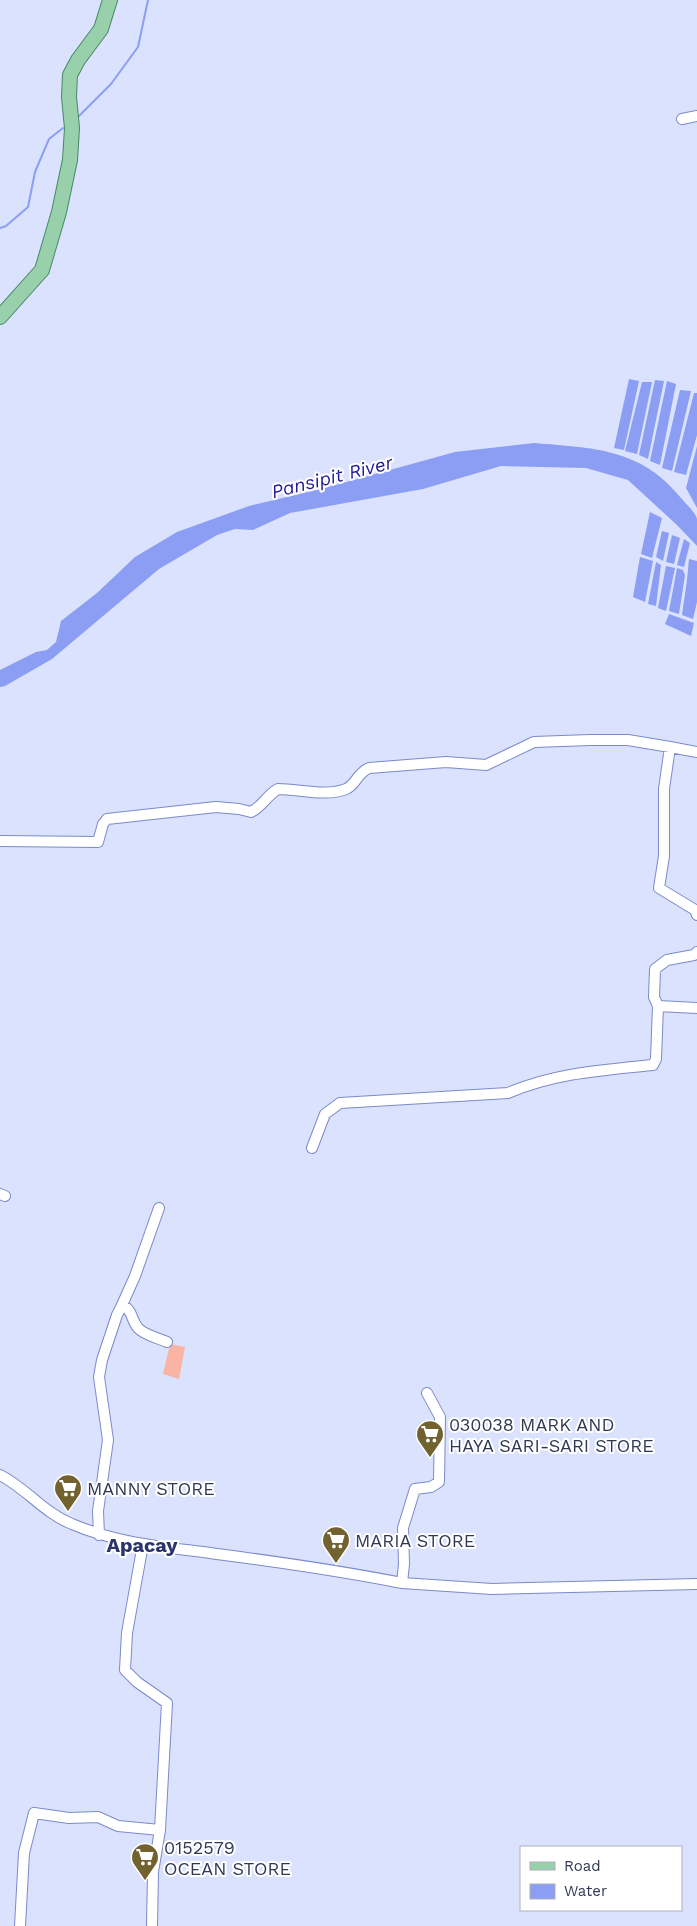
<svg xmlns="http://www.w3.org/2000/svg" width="697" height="1926" font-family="'Work Sans',sans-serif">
	<rect width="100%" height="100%" fill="#dae2fd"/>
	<path fill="#fab4a4" d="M170,1344L185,1347L179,1379L163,1374Z"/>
	<path fill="#8b9ef3" d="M629,379L639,381L624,450L614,448Z
		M655,380L664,381L648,459L639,455Z
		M667,381L676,384L660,465L650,461Z
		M642,382H652L637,454L625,451Z
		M680,390L691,391L672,471L662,468Z
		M694,393H697V435L686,475L674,472Z
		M534,443C593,448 641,448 681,498C686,504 696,513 697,519C697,528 697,538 697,546L677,525L628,480L586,468L501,466L423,489L290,513L253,530L235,529L217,535L159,569L52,659L5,686L0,687V670L36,652L47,650L56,642L61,621L97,593L135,557L177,532L249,506L321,489L455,452Z
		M697,446V508L686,488Z
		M650,512L662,518L652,558L641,554Z
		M662,531L669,533L663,561L656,557Z
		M672,535L680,538L674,564L666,562Z
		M684,539L690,543L684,567L677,565Z
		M640,557L653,561L645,602L633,597Z
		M689,559L697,561V602L693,619L682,615L687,580Z
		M656,562L661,565L656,606L648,604Z
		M666,566L675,568L666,611L658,608Z
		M677,568L683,570L685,575L679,614L669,611Z
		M669,614L694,623L691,636L665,624Z"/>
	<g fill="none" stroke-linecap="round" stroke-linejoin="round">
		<path stroke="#8b9ef3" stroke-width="2" d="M78,117L111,84L138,47L148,0
			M0,228L6,226L28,207L35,172L49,139L63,128"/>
		<g stroke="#7b8ac9" stroke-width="12">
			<path id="minor" d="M682,119L697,116
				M670,747L697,752
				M0,841L98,842L103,824L107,819L216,807L239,809L251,812C262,807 267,795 278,789C299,789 326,797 346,789C356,785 357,773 369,768L446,762L486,765L534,742L590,740H628L670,747L664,789V856L659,888L695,910L697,915
				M697,952L694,955L667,960L655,969L654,997L658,1006L697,1008
				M312,1148L325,1114L340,1103L508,1093C554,1073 603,1070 653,1065L656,1059L658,1006
				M0,1194L5,1196
				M122,1305L135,1276L159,1208
				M0,1475C26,1488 44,1513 72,1524C118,1544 168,1547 217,1554C279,1562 341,1571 402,1583L404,1564L403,1528L415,1489L431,1487L439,1482L440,1417L427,1393
				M99,1535L98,1511L108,1440L99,1377L102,1360L117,1315L122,1305C133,1310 131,1320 138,1328C144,1335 158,1338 167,1342
				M143,1544L127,1633L125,1670L137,1682L167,1703L160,1830L153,1872L152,1926
				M402,1583L492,1589L697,1584
				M20,1926L24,1853L34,1813L69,1818L98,1817L118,1826L160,1830"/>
		</g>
		<g stroke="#488668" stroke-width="16">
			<path id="major" d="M0,317L42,270L59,212L70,160L72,128L69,97L70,75L78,60L101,29L110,0"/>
		</g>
		<use href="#minor" stroke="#fff" stroke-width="10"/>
		<use href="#major" stroke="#99d0ac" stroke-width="14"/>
	</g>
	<defs>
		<g id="supermarket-pin" transform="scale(1.4375)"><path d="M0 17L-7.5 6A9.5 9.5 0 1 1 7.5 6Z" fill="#71622f" stroke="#fff"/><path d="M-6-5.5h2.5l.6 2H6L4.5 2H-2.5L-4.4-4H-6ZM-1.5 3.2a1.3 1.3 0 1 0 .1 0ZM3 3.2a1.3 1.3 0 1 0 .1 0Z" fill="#fff"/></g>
	</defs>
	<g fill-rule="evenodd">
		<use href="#supermarket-pin" x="430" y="1434"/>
		<use href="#supermarket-pin" x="68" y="1488"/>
		<use href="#supermarket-pin" x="336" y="1540"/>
		<use href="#supermarket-pin" x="145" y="1857"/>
	</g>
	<g text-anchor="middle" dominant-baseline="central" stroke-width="4" stroke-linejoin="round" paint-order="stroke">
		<g font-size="18" fill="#313853" stroke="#fff" text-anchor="start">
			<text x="449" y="1424">030038 MARK AND<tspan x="449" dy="21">HAYA SARI-SARI STORE</tspan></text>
			<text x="87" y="1488">MANNY STORE</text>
			<text x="355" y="1540">MARIA STORE</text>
			<text x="164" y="1847">0152579<tspan x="164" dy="21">OCEAN STORE</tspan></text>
		</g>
		<g font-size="19" font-style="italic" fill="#211693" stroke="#fff">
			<text transform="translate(332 477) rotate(-14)">Pansipit River</text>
		</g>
		<g font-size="20" font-weight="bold" fill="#2b346b" stroke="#fff">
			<text x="142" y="1545">Apacay</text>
		</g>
	</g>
	<rect x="520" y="1846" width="162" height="65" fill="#ffffff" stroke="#adafba"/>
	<rect x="530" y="1862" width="25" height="8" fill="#99d0ac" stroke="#adafba"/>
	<text x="564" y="1871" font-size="15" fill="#313853">Road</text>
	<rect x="530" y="1884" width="25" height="15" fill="#8b9ef3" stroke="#adafba"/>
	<text x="564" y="1896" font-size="15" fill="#313853">Water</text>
</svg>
